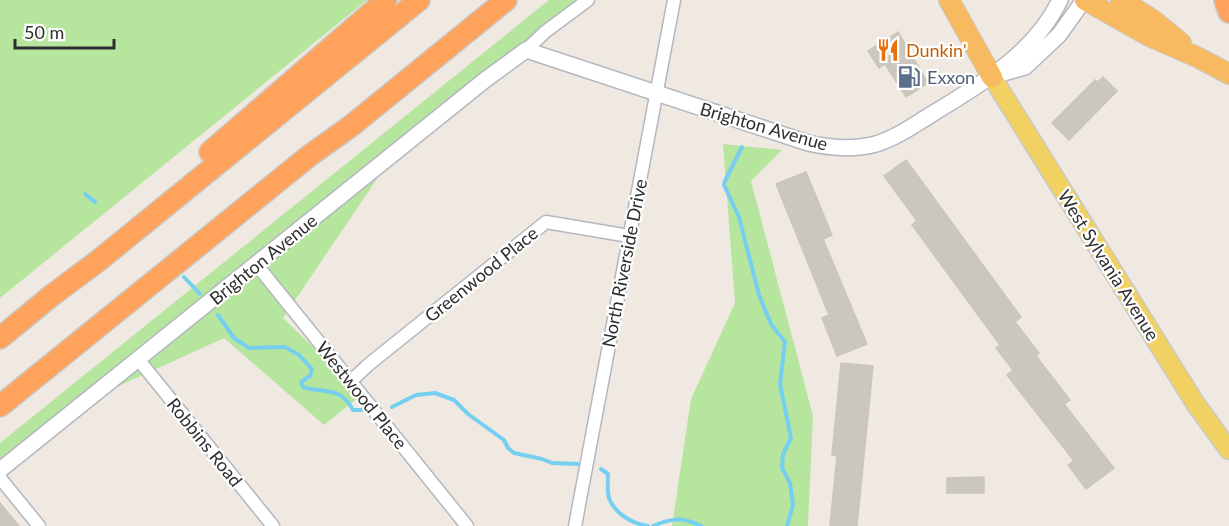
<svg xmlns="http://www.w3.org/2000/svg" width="1229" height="526" font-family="Lato,sans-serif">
	<rect width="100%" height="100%" fill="#efe9e1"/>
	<path fill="#b6e59e" d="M0,0H367L0,298Z
		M549,0H591L389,161L283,318L345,378L359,397L324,425L224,338L88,400L0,469V443Z
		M723,144L782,150L751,181L813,416L808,526H672L691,399L735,303Z"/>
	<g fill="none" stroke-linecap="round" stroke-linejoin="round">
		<path stroke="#75cff0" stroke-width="4" d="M742,147L725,181L724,185L739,217L759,295L771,324L785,342L780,384L791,438L783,454L782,468L790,483L793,505L787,526
			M85,194L95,202
			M184,277L200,294
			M218,315L234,338L249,348L285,347L299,355L312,369L310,376L301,382L303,387C327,394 340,386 353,410H362
			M392,407L416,395L435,393L454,400L468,414L504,440L508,448L514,453L542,459L552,463L578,464
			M601,469L608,474C608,481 607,492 609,498C615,514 633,524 648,526
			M653,526C671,518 683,517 701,526"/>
	</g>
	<path fill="#cbc7bf" stroke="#cbc5ba" stroke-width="1.5" d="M898,32L928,83L906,97L885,64L879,68L868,51Z
		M1103,77L1117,91L1069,140L1052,123L1095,80L1098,82Z
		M906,160L1021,317L1015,322L1039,353L1036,356L1070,400L1064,404L1114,468L1086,489L1068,465L1074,461L1007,375L1013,370L996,348L1000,345L912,225L917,221L884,176Z
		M806,172L832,235L823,239L867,344L837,356L822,318L829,315L776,184Z
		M841,363L873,366L857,526H830L837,456L832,455Z
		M984,477V493H947V478Z
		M0,503L19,526H0Z"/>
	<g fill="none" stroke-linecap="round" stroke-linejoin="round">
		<g stroke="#b4b7c1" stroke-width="15">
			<path id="minor" d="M526,50L545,32L588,0
				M256,264L467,526
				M138,359L273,526
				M351,381L368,365L546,222L629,236
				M0,478L39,526
				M575,526L674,0"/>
		</g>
		<g stroke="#b4b7c1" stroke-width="18">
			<path id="tertiary" d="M1000,74L1025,67L1059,35L1084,0
				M0,470L485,80L526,50L808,143C830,148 853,150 876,144C896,138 914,125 932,114C981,84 1034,54 1060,0"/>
		</g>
		<g stroke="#c9c9c9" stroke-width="21">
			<path id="primary" d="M992,77L1195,403L1229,450"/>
		</g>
		<g stroke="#c9c9c9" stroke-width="22">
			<path id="trunk" d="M949,0L992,77
				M1085,0L1149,36L1197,57L1229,74
				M1121,0L1153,20L1181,43"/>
		</g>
		<g stroke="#c9c9c9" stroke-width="24">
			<path id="motorway" d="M1225,0L1229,12
				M210,152L386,0
				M0,338L51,296L98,261L419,0
				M0,406L309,156L351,126L506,0"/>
		</g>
		<use href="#minor" stroke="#fff" stroke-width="12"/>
		<use href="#tertiary" stroke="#fff" stroke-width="15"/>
		<use href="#primary" stroke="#f2d163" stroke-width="18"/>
		<use href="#trunk" stroke="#f8ba60" stroke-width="20"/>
		<use href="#motorway" stroke="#ffa35c" stroke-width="21"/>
	</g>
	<defs>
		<g id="restaurant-bare" transform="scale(1.8)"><path d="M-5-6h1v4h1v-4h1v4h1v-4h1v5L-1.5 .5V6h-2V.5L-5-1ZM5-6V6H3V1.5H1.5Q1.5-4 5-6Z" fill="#e8710a" stroke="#fff" stroke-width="2.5" paint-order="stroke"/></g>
		<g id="fuel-bare" transform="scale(1.8)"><path d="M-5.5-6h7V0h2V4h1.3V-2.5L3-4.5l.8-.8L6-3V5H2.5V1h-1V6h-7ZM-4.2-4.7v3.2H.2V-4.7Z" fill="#5c6f8a" stroke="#fff" stroke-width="2.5" paint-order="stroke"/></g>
	</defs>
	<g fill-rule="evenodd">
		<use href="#restaurant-bare" x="888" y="50"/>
		<use href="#fuel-bare" x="909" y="77"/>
	</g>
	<g text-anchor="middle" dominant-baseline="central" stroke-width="4.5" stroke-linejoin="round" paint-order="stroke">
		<g font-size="18" fill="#c56008" stroke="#fff" text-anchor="start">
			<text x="906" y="50">Dunkin'</text>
		</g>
		<g font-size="18" fill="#4e5e75" stroke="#fff" text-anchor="start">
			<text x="927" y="77">Exxon</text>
		</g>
		<g font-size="18" fill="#2e2e2e" stroke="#fff">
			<text transform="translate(764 126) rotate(16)">Brighton Avenue</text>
			<text transform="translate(263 259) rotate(-39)">Brighton Avenue</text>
			<text transform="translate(624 263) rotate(-79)">North Riverside Drive</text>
			<text transform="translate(1109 265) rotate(58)">West Sylvania Avenue</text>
			<text transform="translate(481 274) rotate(-39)">Greenwood Place</text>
			<text transform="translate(362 395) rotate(51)">Westwood Place</text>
			<text transform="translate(205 442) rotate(51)">Robbins Road</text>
		</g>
	</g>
	<path d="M15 39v9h99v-9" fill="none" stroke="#2e2e2e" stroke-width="3"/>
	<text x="24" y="39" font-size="18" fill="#2e2e2e" stroke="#ffffff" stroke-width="4.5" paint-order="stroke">50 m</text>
</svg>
